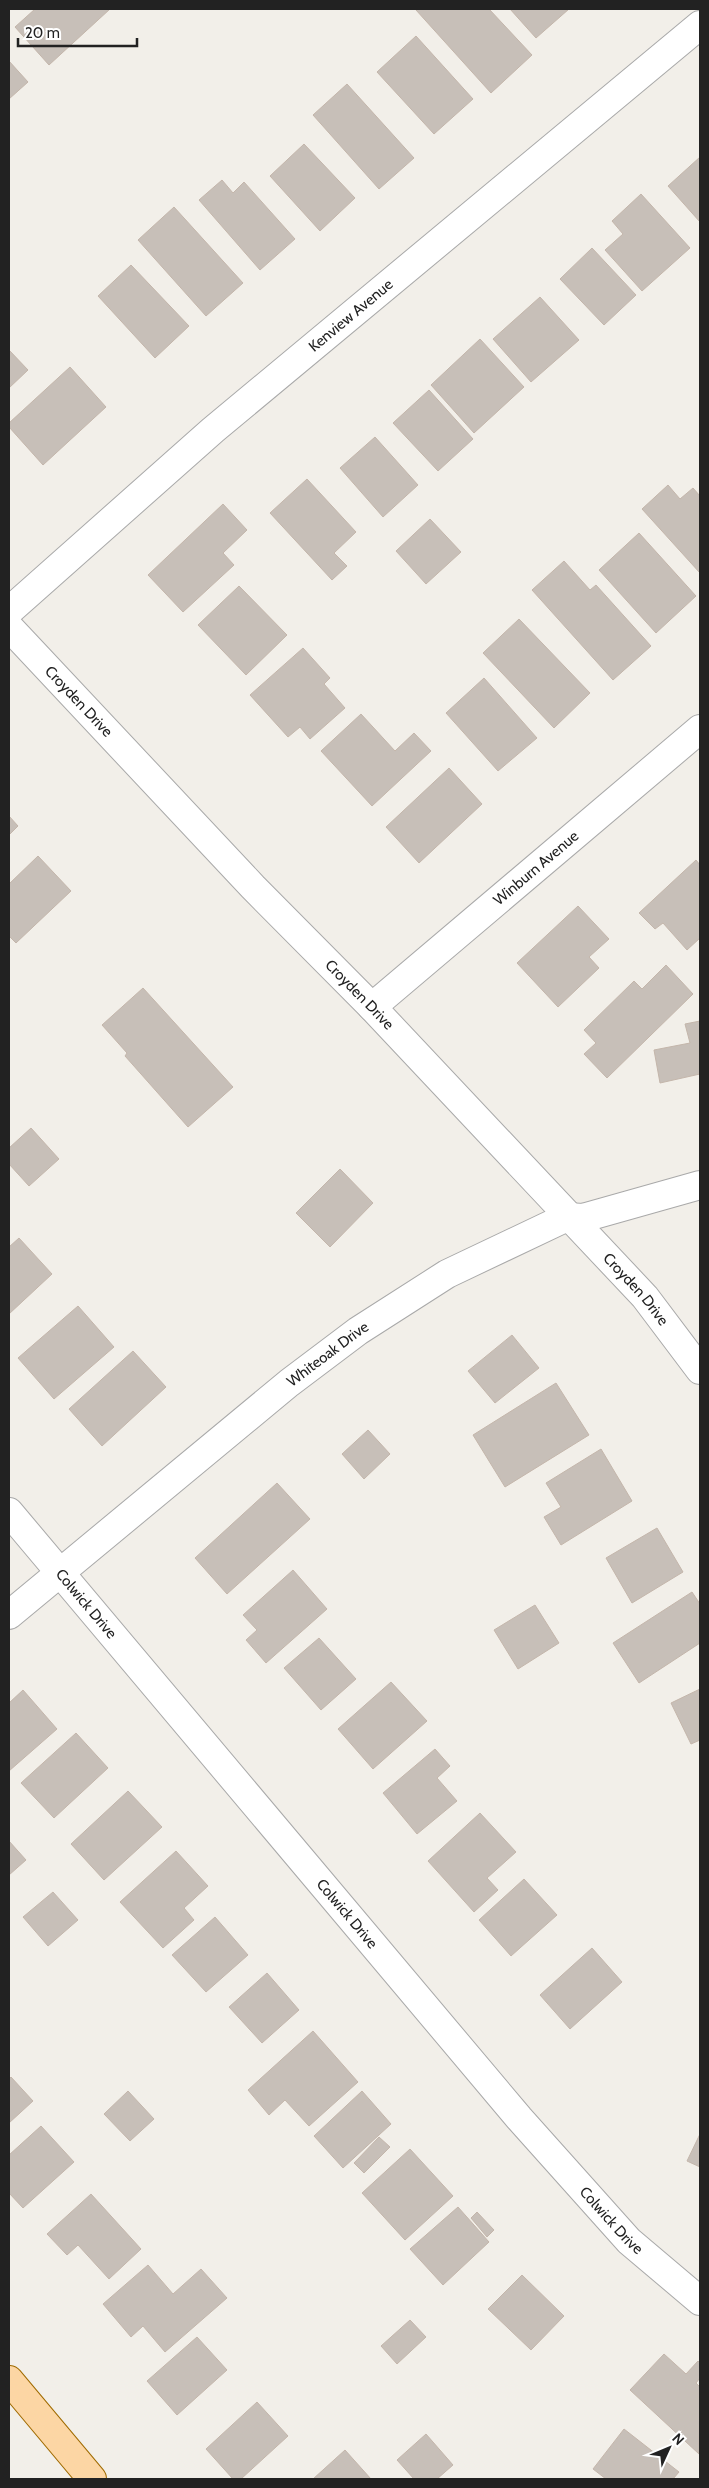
<svg xmlns="http://www.w3.org/2000/svg" width="709" height="2488" font-family="Cabin,sans-serif">
	<rect width="100%" height="100%" fill="#f2efe9"/>
	<path fill="#c7bfb8" stroke="#c4b6ab" d="M35,9H110L49,65L15,27Z
		M418,9H489L532,55L491,93L416,10Z
		M510,9H569L536,38Z
		M416,36L473,99L434,134L377,72Z
		M9,61L28,82L9,99Z
		M347,84L414,158L379,189L313,115Z
		M304,144L355,198L320,231L270,176Z
		M700,157V222L668,186Z
		M222,180L233,193L244,182L295,239L260,270L199,200Z
		M641,194L690,248L642,291L605,250L623,234L612,221Z
		M174,207L243,283L206,316L138,240Z
		M592,248L636,295L604,325L560,279Z
		M131,265L189,326L155,358L98,296Z
		M540,297L579,340L531,382L493,339Z
		M480,339L524,387L474,433L431,385Z
		M9,350L28,370L9,388Z
		M70,367L106,407L43,465L9,427V423Z
		M429,390L473,439L438,471L393,423Z
		M375,437L418,485L383,517L340,468Z
		M307,479L356,532L334,553L347,566L332,580L270,513Z
		M668,485L680,499L693,488L700,496V573L642,509Z
		M223,504L247,530L223,553L234,565L183,612L148,575Z
		M430,519L461,552L426,584L396,551Z
		M639,533L696,596L656,633L599,570Z
		M564,561L590,590L596,585L651,646L613,680L532,590Z
		M239,586L287,635L246,675L198,625Z
		M519,619L590,693L554,728L483,653Z
		M303,648L330,678L324,684L345,708L310,739L300,727L288,737L250,695Z
		M484,678L537,738L498,771L446,713Z
		M361,714L395,751L414,733L431,751L372,806L321,751Z
		M449,768L482,804L419,863L386,827Z
		M9,816L18,826L9,835Z
		M38,856L71,891L16,943L9,936V884Z
		M696,860L700,865V938L687,950L663,923L655,929L639,913Z
		M578,906L609,939L589,957L599,968L558,1007L517,963Z
		M666,965L693,994L607,1078L584,1054L596,1043L584,1030L634,981L642,989Z
		M143,988L233,1087L188,1127L125,1056L127,1053L102,1025Z
		M700,1021V1074L660,1083L654,1050L690,1043L685,1024Z
		M31,1128L59,1159L29,1186L9,1164V1148Z
		M340,1169L373,1203L330,1247L296,1213Z
		M19,1238L52,1274L9,1314V1247Z
		M78,1306L114,1347L54,1399L18,1358Z
		M512,1335L539,1368L495,1403L468,1371Z
		M133,1351L166,1387L102,1446L69,1409Z
		M556,1383L589,1435L505,1487L473,1435Z
		M368,1430L390,1454L364,1479L342,1454Z
		M601,1449L632,1501L561,1545L544,1517L561,1507L546,1483Z
		M277,1483L310,1519L227,1594L195,1558Z
		M657,1528L683,1572L632,1603L606,1558Z
		M293,1570L327,1609L266,1663L246,1640L257,1630L243,1615Z
		M692,1592L700,1604V1643L639,1683L613,1643Z
		M535,1605L559,1643L518,1669L494,1630Z
		M319,1638L356,1679L321,1710L284,1668Z
		M391,1682L427,1721L373,1769L338,1729Z
		M700,1689V1740L691,1744L671,1703Z
		M23,1690L57,1729L9,1771V1703Z
		M76,1733L108,1768L54,1818L21,1783Z
		M435,1749L450,1766L437,1778L457,1801L417,1834L383,1793Z
		M128,1791L162,1827L104,1880L71,1844Z
		M480,1813L516,1852L487,1878L498,1890L474,1912L428,1861Z
		M9,1841L26,1860L9,1875Z
		M176,1851L208,1886L184,1908L194,1920L163,1948L120,1902Z
		M524,1879L557,1915L511,1956L479,1920Z
		M53,1892L78,1920L48,1946L23,1917Z
		M215,1917L248,1955L206,1992L172,1955Z
		M592,1948L622,1982L570,2029L540,1995Z
		M267,1973L299,2010L262,2043L229,2007Z
		M313,2031L358,2082L309,2126L285,2100L269,2115L248,2090Z
		M11,2077L33,2101L9,2123V2079Z
		M128,2091L154,2119L130,2141L104,2114Z
		M362,2091L391,2124L343,2168L314,2136Z
		M41,2126L74,2162L23,2208L9,2193V2155Z
		M700,2134V2167L687,2161Z
		M379,2137L390,2147L364,2173L354,2163Z
		M410,2149L453,2196L405,2240L362,2193Z
		M91,2194L141,2249L109,2279L78,2245L67,2255L47,2234Z
		M458,2207L489,2242L443,2285L410,2249Z
		M477,2212L494,2230L487,2237L471,2218Z
		M148,2265L173,2294L201,2269L227,2298L165,2352L143,2326L131,2337L103,2304Z
		M522,2275L564,2316L531,2350L488,2309Z
		M410,2320L426,2337L397,2364L381,2346Z
		M197,2337L227,2370L177,2415L147,2381Z
		M664,2354L686,2374L698,2361L700,2363V2378L696,2383L700,2387L699,2454L630,2390Z
		M257,2402L288,2436L241,2479H233L206,2449Z
		M624,2429L679,2472L673,2479H606L593,2469Z
		M426,2434L453,2465L437,2479H414L397,2460Z
		M345,2450L371,2479H313Z"/>
	<g fill="none" stroke-linecap="round" stroke-linejoin="round">
		<g stroke="#a9a9a9" stroke-width="30">
			<g id="minor">
				<path id="s1" d="M9,611L213,430L700,25"/>
				<path id="s2" d="M9,627L253,887L372,1007L645,1297L700,1370"/>
				<path id="s3" d="M372,1007L700,729"/>
				<path id="s4" d="M9,1512L519,2118L629,2241L700,2301"/>
				<path id="s5" d="M9,1615L289,1383L358,1331L447,1274L567,1217L583,1218L700,1185"/>
			</g>
		</g>
		<g stroke="#a06b00" stroke-width="30">
			<path id="major" d="M9,2380L92,2479"/>
		</g>
		<use href="#minor" stroke="#fff" stroke-width="28"/>
		<use href="#major" stroke="#fcd6a4" stroke-width="28"/>
	</g>
	<g text-anchor="middle" dominant-baseline="central" stroke-width="4" stroke-linejoin="round" paint-order="stroke">
		<g font-size="15" fill="#222" stroke="#fff">
			<text stroke="none"><textPath href="#s1" startOffset="452">Kenview Avenue</textPath></text>
			<text stroke="none"><textPath href="#s2" startOffset="102">Croyden Drive</textPath></text>
			<text stroke="none"><textPath href="#s3" startOffset="215">Winburn Avenue</textPath></text>
			<text stroke="none"><textPath href="#s2" startOffset="508">Croyden Drive</textPath></text>
			<text stroke="none"><textPath href="#s2" startOffset="912">Croyden Drive</textPath></text>
			<text stroke="none"><textPath href="#s5" startOffset="412">Whiteoak Drive</textPath></text>
			<text stroke="none"><textPath href="#s4" startOffset="120">Colwick Drive</textPath></text>
			<text stroke="none"><textPath href="#s4" startOffset="525">Colwick Drive</textPath></text>
			<text stroke="none"><textPath href="#s4" startOffset="930">Colwick Drive</textPath></text>
		</g>
	</g>
	<rect width="709" height="2488" fill="none" stroke="#222222" stroke-width="20"/>
	<g transform="translate(669 2448) rotate(46)" stroke="#ffffff" stroke-width="4" paint-order="stroke">
	<path d="M0-4L9 19L0 12L-9 19Z" fill="#222222"/>
	<text y="-8" font-size="14" font-weight="bold" text-anchor="middle" fill="#222222">N</text>
	</g>
	<path d="M18 38v8h119v-8" fill="none" stroke="#222222" stroke-width="2.5"/>
	<text x="25" y="38" font-size="15" fill="#222222" stroke="#ffffff" stroke-width="4" paint-order="stroke">20 m</text>
</svg>
